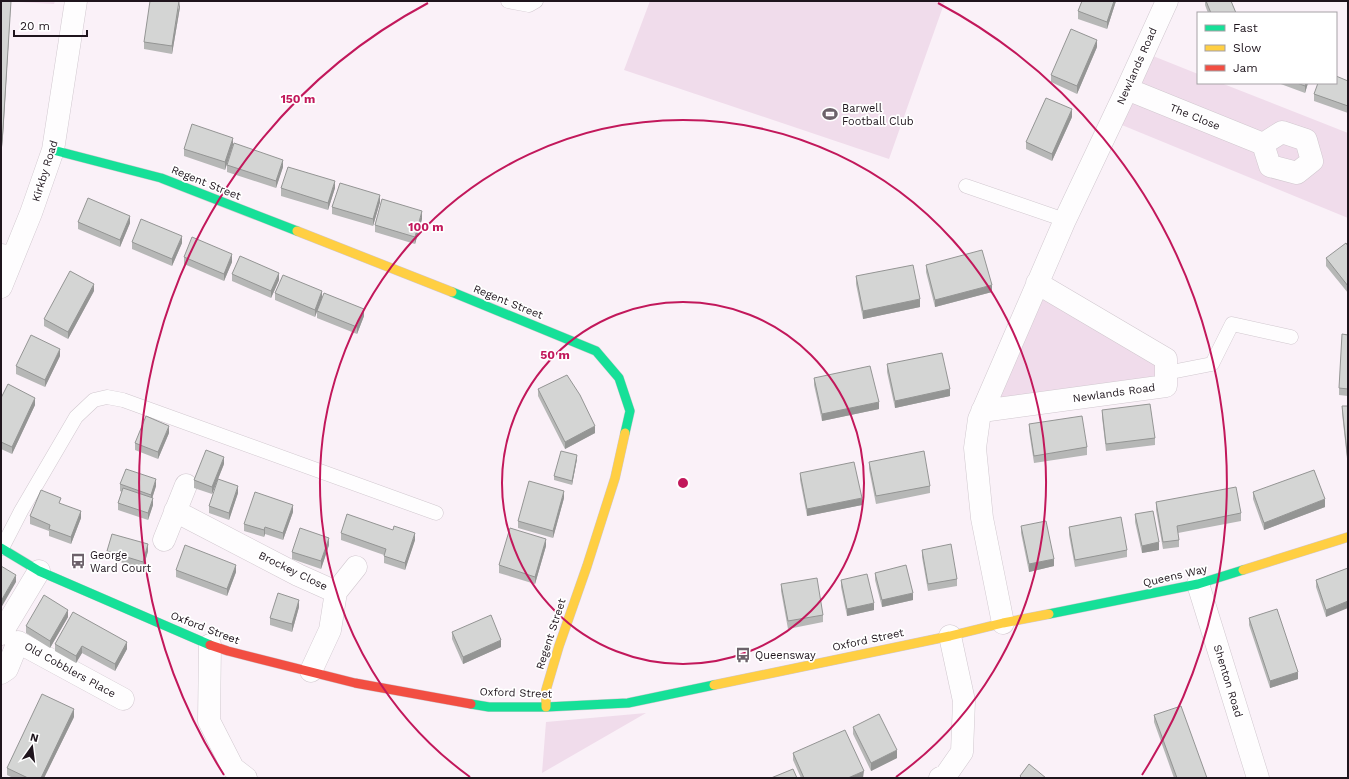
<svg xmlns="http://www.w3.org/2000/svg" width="1349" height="779" font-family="'Work Sans',sans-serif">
	<rect width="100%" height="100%" fill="#faf1f8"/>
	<path fill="#f0dceb" d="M1,1H55L54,4Z
		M650,1H945L889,159L624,70Z
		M1143,52L1198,74V83H1221L1348,133V218L1117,123Z
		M1037,283L1166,359V386L979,419Z
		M646,713L542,773L546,722Z"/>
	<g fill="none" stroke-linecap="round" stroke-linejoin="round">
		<g stroke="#d1c8cf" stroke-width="15">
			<path id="lane" d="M508,1L529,5L536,1
				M966,186L1065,220
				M1,251L15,253
				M1166,373L1212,364L1232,324L1291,337
				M2,548L21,511L76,417L94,400L107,397L123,400L436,513"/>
		</g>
		<g stroke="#d1c8cf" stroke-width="23">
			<path id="street" d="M1127,89L1263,144L1282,132L1306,140L1312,161L1297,173L1270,166L1263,144
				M1,287L31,213L53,150L76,1
				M982,411L1166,386V359L1037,283
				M175,511L298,575L336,592L330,630L311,671
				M164,540L186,485
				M1198,584L1258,778
				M336,592L356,567
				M1003,623L982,518L975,448L979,419L1065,220L1127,89L1167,1
				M1,634L39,571
				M210,645L209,721L233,768L246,778
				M1,673L7,669L18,642L123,699
				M940,778L946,775L962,752L964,701L950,636"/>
		</g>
		<g stroke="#d1c8cf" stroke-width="10">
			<path id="fast" d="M53,150L161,178L297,231
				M452,292L596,351L619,378L630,411L625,433
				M1,548L39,571L210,645
				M1049,614L1198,584L1243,570
				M471,704L489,707H546L628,703L714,685"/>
		</g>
		<g stroke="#d1c8cf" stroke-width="10">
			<path id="slow" d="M297,231L452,292
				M1243,570L1348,537
				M714,685L950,636L1003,623L1049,614
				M546,707V690L559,646L587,566L615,478L625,433"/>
		</g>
		<g stroke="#d1c8cf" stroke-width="10">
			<path id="jam" d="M210,645L228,651L355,683L471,704"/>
		</g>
		<use href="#lane" stroke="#fefdfe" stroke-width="14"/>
		<use href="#street" stroke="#fefdfe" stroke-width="22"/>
		<use href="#fast" stroke="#16e098" stroke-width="9"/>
		<use href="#slow" stroke="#ffcf43" stroke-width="9"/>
		<use href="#jam" stroke="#f24e42" stroke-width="9"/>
	</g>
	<path fill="#b6b7b6" d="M1082,1H1116L1107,29L1078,19V11Z
		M1205,1H1231L1236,13H1208L1205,5Z
		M180,7L172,54L144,49V42Z
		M1097,47L1077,94L1051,82V75Z
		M1348,81V113L1314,101V94Z
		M1278,83H1308L1305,93Z
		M1072,117L1052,161L1026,149V142Z
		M233,145L225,170L184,156V149Z
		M227,165L283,167L276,188L227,172Z
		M281,188H335L328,210L281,196Z
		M380,202L373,226L332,214V207Z
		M422,219L415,244L375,232V225Z
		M78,222L130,223L120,247L78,229Z
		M132,242L182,243L172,266L132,249Z
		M1348,246V293L1326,266V258Z
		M184,257L232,262L224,281L184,264Z
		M926,265L992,292L935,307L926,272Z
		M232,274L279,280L271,298L232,281Z
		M856,276L920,307L863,319L856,284Z
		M94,291L68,339L44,326V319Z
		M275,293L322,298L364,316L357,334L317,318V311L315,317L275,300Z
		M1348,335V396L1339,395V388Z
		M60,356L45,387L16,374V366Z
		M887,364L950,396L895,408L887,372Z
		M814,378L879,409L822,421L814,385Z
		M538,389L595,433L565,449L538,396Z
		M1,398L35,405L12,454L1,449Z
		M1342,406H1348V468L1342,413Z
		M1102,410L1155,438V445L1106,451L1102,417Z
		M1029,424L1087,447V455L1034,463L1029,431Z
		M169,433L158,459L135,450V443Z
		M577,459L572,485L554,480V476Z
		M869,462L930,486V493L876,504L869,469Z
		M224,464L212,494L194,488V480Z
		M800,473L862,505L807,516L800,480Z
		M120,484L156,486L152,498L153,505L148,520L118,510V503L122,492L120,491Z
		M1253,492L1325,507L1264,530L1253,499Z
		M238,493L229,520L209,513V506Z
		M564,498L553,538L518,528V521Z
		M1156,502L1241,513V521L1178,533L1179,540V547L1163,549L1156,510Z
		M61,504L81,518L71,544L49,536V531L30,524V516Z
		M293,512L283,540L265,534L264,537L244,531V524Z
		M1135,514L1159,550L1142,553L1135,522Z
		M1021,526L1054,566L1029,572L1021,533Z
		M1069,527L1127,550V557L1075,567L1069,535Z
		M341,533L415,540L405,570L384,563V555L341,540Z
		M329,545L321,569L292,559V552Z
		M546,546L535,584L499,573V565Z
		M922,550L957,579V586L928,591L922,557Z
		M107,551H148L143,569L107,558Z
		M1348,568L1326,617L1316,587V580Z
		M176,570L236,572L227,596L176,577Z
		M875,573L913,600L882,607L875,580Z
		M841,580L874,610L847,616L841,587Z
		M781,584L823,615V622L788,629L781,591Z
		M299,607L292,632L270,625V618Z
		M68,617L50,648L26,633V626Z
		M1249,618L1298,679L1270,688L1249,625Z
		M452,632L501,647L463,664L452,639Z
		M55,644L127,649L115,671L82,653L76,663L55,651Z
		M1154,715L1207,778H1174L1154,722Z
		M74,717L44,778H13L7,775V768Z
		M853,727L897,758L871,771L853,734Z
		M793,753L864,778H801L793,760Z"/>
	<path fill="#949594" d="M11,1L3,136L1,159V152Z
		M180,1V7L172,54V46Z
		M1114,1H1116L1107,29V22Z
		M1097,40V47L1077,94V86Z
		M1306,83H1308L1305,93V86Z
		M1072,109V117L1052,161V154Z
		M233,138V145L225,170V162Z
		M283,160V167L276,188V181Z
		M335,181V188L328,210V203Z
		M380,195V202L373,226V219Z
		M422,211V219L415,244V237Z
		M130,216V223L120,247V240Z
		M182,236V243L172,266V259Z
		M232,254V262L224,281V274Z
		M279,273V280L271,298V291Z
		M94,284V291L68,339V332Z
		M992,285V292L935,307V300Z
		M322,291V298L315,317V310Z
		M920,299V307L863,319V311Z
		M364,309V316L357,334V327Z
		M60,349V356L45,387V380Z
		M950,389V396L895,408V401Z
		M35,398V405L12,454V447Z
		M879,402V409L822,421V414Z
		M169,426V433L158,459V452Z
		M595,426V433L565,449V442Z
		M577,455V459L572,485V481Z
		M224,457V464L212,494V487Z
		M156,479V486L151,502V495Z
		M238,486V493L229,520V513Z
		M564,491V498L553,538V531Z
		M153,498V505L148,520V513Z
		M862,498V505L807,516V509Z
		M1325,499V507L1264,530V523Z
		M293,505V512L283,540V533Z
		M81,511V518L71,544V537Z
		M265,527V534L264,537V530Z
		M415,533V540L405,570V563Z
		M329,538V545L321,569V561Z
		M546,539V546L535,584V577Z
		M1159,542V550L1142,553V546Z
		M148,544V551L143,569V562Z
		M1054,559V566L1029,572V564Z
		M236,565V572L227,596V589Z
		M16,575V582L1,608V601Z
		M913,593V600L882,607V600Z
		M299,600V607L292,632V624Z
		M1348,601V608L1326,617V610Z
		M874,603V610L847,616V609Z
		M68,610V617L50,648V641Z
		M501,640V647L463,664V657Z
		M127,642V649L115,671V664Z
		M82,646V653L76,663V656Z
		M1298,672V679L1270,688V681Z
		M74,709V717L44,778H41Z
		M897,750V758L871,771V763Z
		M864,771L863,778H848Z"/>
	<path fill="#d4d5d4" stroke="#949594" d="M1,1H11L3,129L1,152Z
		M150,1H179L172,46L144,42Z
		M1082,1H1114L1107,22L1078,11Z
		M1206,1H1231L1236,13H1211Z
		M1071,29L1097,40L1077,86L1051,75Z
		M1336,76L1348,81V106L1314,94L1318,83H1336Z
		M1297,83H1306L1305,86Z
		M1046,98L1072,109L1052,154L1026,142Z
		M192,124L233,138L225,162L184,149Z
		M234,143L283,160L276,181L227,165Z
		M288,167L335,181L328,203L281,188Z
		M340,183L380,195L373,219L332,207Z
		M88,198L130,216L120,240L78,222Z
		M382,199L422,211L415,237L375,225Z
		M141,219L182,236L172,259L132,242Z
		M192,237L232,254L224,274L184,257Z
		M1346,243L1348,246V286L1326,258Z
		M982,250L992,285L935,300L926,265Z
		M240,256L279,273L271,291L232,274Z
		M913,265L920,299L863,311L856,276Z
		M70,271L94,284L68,332L44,319Z
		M283,275L322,291L315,310L275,293Z
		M324,293L364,309L357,327L317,311Z
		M1342,334L1348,335V389L1339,388Z
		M31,335L60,349L45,380L16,366Z
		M942,353L950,389L895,401L887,364Z
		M870,366L879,402L822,414L814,378Z
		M567,375L580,395L595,426L565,442L538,389Z
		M8,384L35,398L12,447L1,442V398Z
		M1150,404L1155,438L1106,444L1102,410Z
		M1342,406H1348V461Z
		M146,416L169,426L158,452L135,443Z
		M1082,416L1087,447L1034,456L1029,424Z
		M206,450L224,457L212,487L194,480Z
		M561,451L577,455L572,481L554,476Z
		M924,451L930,486L876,496L869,462Z
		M854,462L862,498L807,509L800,473Z
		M126,469L156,479L151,495L120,484Z
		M1314,470L1325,499L1264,523L1253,492Z
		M218,479L238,486L229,513L209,506Z
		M529,481L564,491L553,531L518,521Z
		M1236,487L1241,513L1177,526L1179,540L1163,542L1156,502Z
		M123,488L153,498L148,513L118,503Z
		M41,490L61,498L59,503L81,511L71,537L49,529L50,525L30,516Z
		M255,492L293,505L283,533L265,527L264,530L244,524Z
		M1153,511L1159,542L1142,546L1135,514Z
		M347,514L393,530L394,526L415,533L405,563L384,556L386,549L341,533Z
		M1121,517L1127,550L1075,560L1069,527Z
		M1046,521L1054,559L1029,564L1021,526Z
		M300,528L329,538L321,561L292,552Z
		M510,528L546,539L535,577L499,565Z
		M112,534L148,544L143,562L107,551Z
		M951,544L957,579L928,584L922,550Z
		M185,545L236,565L227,589L176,570Z
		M906,565L913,593L882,600L875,573Z
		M1,566L16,575L1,601Z
		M1348,568V601L1326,610L1316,580Z
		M867,574L874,603L847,609L841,580Z
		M817,578L823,615L788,621L781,584Z
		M278,593L299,600L292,624L270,618Z
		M44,595L68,610L50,641L26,626Z
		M1277,609L1298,672L1270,681L1249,618Z
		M73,612L127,642L115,664L82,646L76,656L55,644Z
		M491,615L501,640L463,657L452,632Z
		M42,694L74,709L41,778H28L7,768Z
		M1181,706L1207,778H1177L1154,715Z
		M879,714L897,750L871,763L853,727Z
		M845,730L864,771L848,778H804L793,753Z
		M1029,764L1046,778H1022L1020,776Z
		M793,769L797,778H771Z"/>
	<g fill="none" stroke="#c2185b" stroke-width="2">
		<circle cx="683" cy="483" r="181"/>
		<path d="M470 777A363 363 0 1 1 896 777"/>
		<path d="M224 775A544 544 0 0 1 428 3M938 3A544 544 0 0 1 1142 775"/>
	</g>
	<defs>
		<g id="stadium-bare" transform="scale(1.2)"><path d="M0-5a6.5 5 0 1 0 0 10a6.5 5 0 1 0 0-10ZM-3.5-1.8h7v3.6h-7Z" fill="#6c626a" stroke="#fff" stroke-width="2.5" paint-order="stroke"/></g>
		<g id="bus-bare" transform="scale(1.2)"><path d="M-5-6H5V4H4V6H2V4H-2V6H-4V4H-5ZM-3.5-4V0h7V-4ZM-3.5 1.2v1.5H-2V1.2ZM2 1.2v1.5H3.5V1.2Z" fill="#6c626a" stroke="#fff" stroke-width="2.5" paint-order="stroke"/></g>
	</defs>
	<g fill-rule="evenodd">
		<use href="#stadium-bare" x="830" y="114"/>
		<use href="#bus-bare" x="78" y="561"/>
		<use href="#bus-bare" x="743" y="655"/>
	</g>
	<g text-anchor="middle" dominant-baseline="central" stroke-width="3.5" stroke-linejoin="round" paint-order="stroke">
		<g font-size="11" fill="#1f151d" stroke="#fff">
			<text transform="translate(1137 66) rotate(-66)">Newlands Road</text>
			<text transform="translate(1195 117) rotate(22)">The Close</text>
			<text transform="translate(45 171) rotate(-73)">Kirkby Road</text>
			<text transform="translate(206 183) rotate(22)">Regent Street</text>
			<text transform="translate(508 302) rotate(22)">Regent Street</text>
			<text transform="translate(1114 393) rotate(-8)">Newlands Road</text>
			<text transform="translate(293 571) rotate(26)">Brockey Close</text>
			<text transform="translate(1175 576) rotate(-13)">Queens Way</text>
			<text transform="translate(205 628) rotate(21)">Oxford Street</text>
			<text transform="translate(551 634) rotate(-72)">Regent Street</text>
			<text transform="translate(868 640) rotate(-12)">Oxford Street</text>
			<text transform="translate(70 670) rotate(29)">Old Cobblers Place</text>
			<text transform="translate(1228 681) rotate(73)">Shenton Road</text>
			<text transform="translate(516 693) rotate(2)">Oxford Street</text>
		</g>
		<g font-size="11" fill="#1f151d" stroke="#fff" text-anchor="start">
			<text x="842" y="108">Barwell<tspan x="842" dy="13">Football Club</tspan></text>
			<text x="90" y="555">George<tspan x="90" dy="13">Ward Court</tspan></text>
			<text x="755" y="655">Queensway</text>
		</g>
	</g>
	<circle cx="683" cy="483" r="6" fill="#c2185b" stroke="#fff" stroke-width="2"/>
	<g font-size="12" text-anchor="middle" font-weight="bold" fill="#c2185b" stroke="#fff" stroke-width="3.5" stroke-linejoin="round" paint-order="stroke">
		<text x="298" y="103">150 m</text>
		<text x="426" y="231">100 m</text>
		<text x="555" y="359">50 m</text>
	</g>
	<rect width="1349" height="779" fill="none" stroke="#1f151d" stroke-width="4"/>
	<rect x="1197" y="12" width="140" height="72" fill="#ffffff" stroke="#a5a1a5"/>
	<rect x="1205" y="25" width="20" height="6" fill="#16e098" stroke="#a5a1a5"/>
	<text x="1233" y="32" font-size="12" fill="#1f151d">Fast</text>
	<rect x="1205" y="45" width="20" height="6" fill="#ffcf43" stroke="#a5a1a5"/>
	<text x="1233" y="52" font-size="12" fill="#1f151d">Slow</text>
	<rect x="1205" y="65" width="20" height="6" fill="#f24e42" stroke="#a5a1a5"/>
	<text x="1233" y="72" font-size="12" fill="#1f151d">Jam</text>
	<g transform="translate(32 747) rotate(14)" stroke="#ffffff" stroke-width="3" paint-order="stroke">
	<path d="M0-3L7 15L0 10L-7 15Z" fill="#1f151d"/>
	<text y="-6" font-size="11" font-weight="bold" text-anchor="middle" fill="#1f151d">N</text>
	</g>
	<path d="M14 30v6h73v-6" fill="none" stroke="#1f151d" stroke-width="2"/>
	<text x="20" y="30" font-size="12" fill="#1f151d" stroke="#ffffff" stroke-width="3" paint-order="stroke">20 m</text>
</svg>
